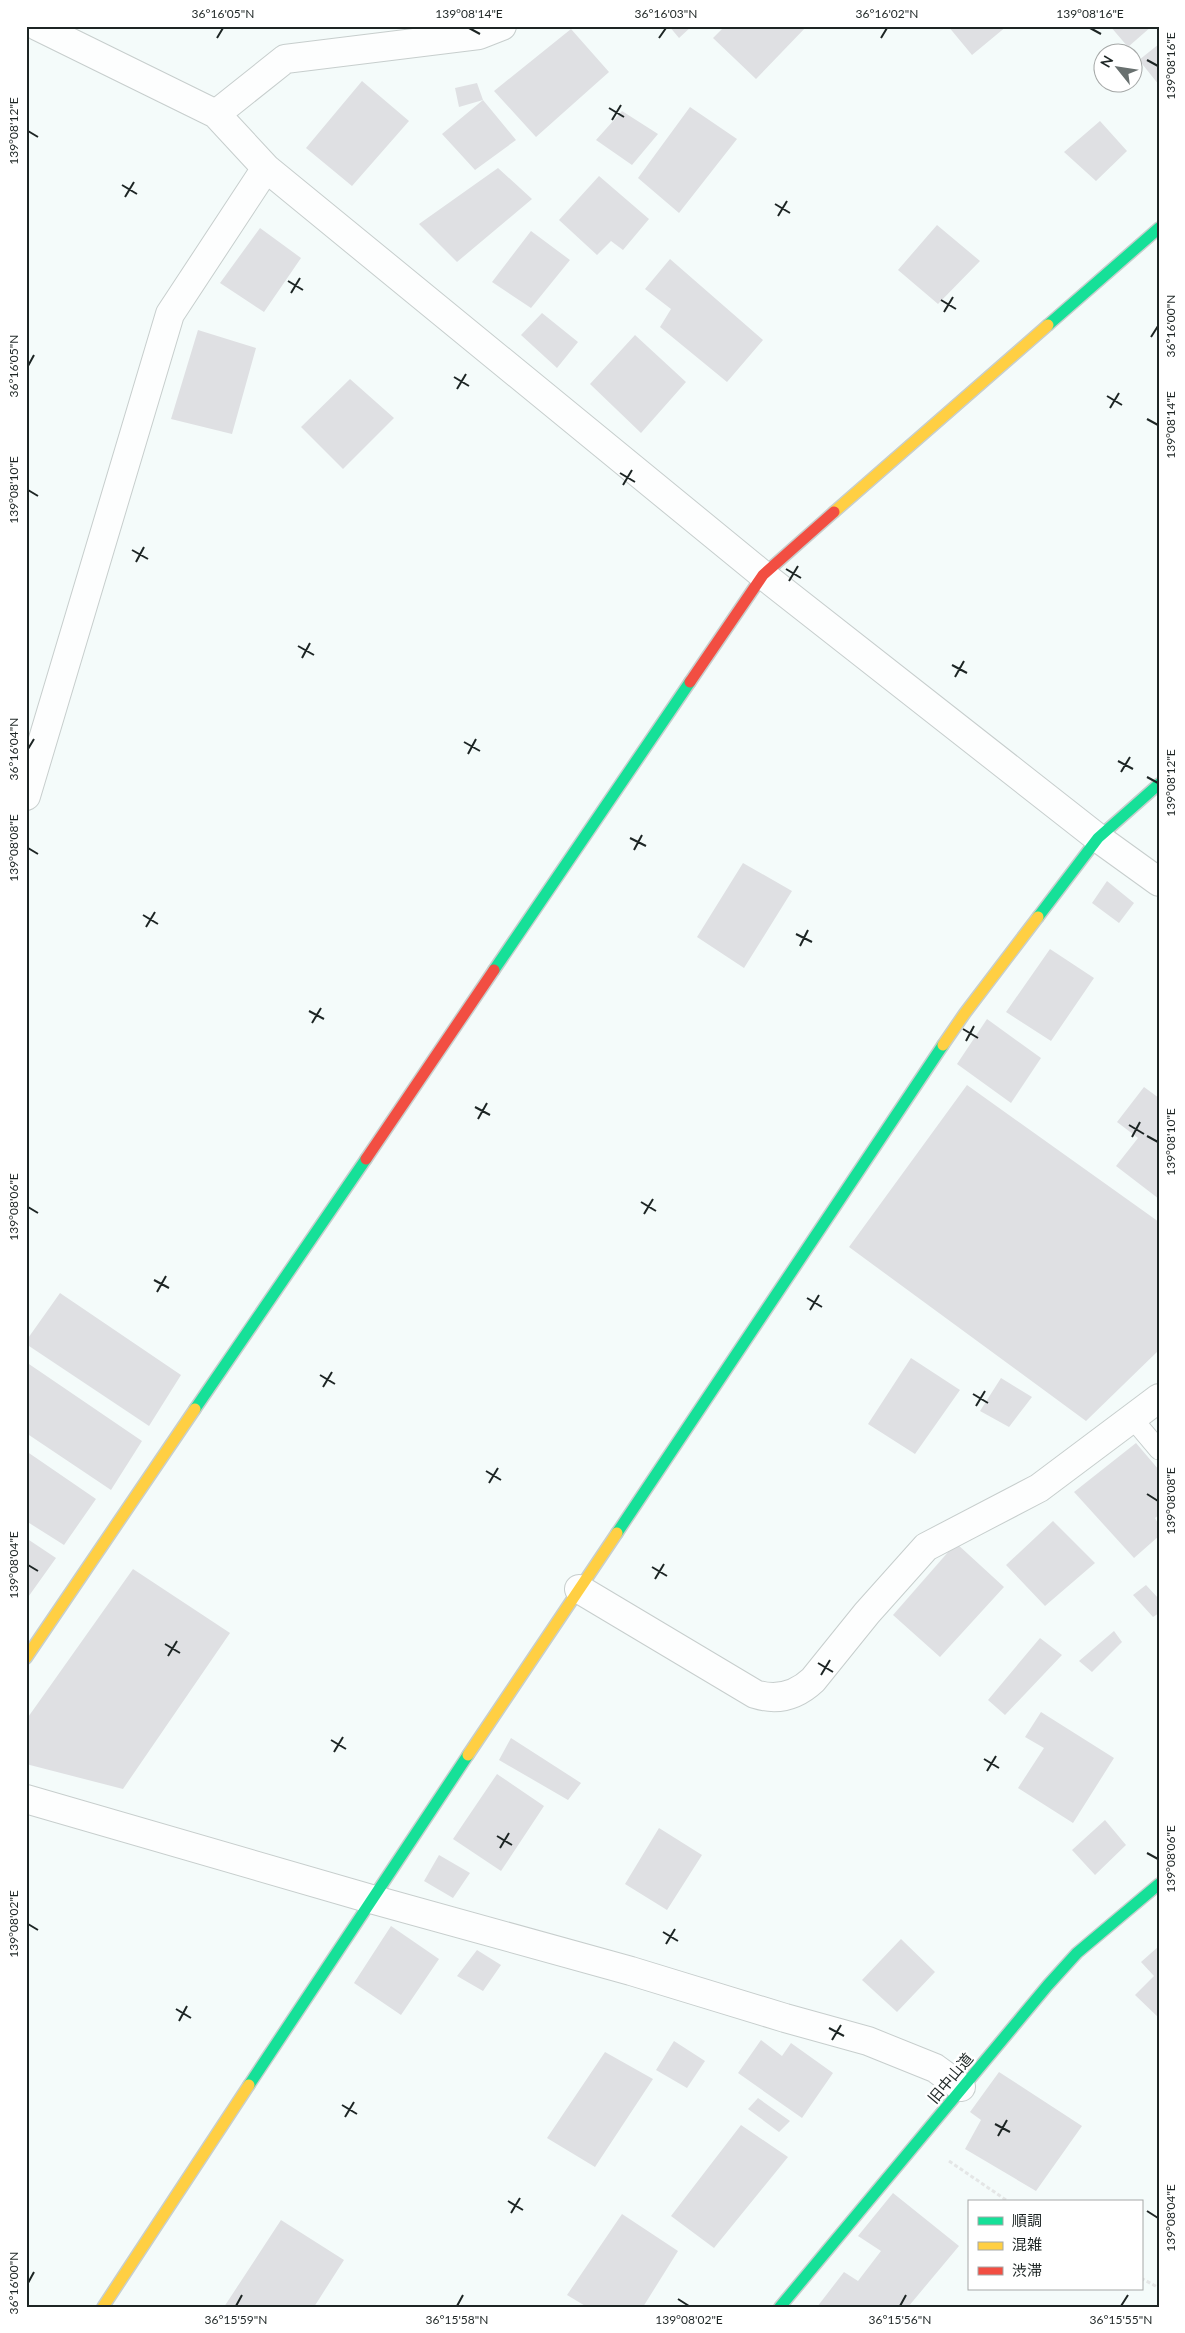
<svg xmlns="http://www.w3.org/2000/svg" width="1185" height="2333" font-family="Lato,'Noto Sans JP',sans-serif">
	<rect width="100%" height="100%" fill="#f4fbfa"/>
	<path fill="#dfe0e3" d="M669,26H692L679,38Z
		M725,26H807L756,79L713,38Z
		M948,26H1007L972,55Z
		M1110,26H1152L1128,47Z
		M571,29L609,72L536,137L494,91Z
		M1159,44V85L1139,60Z
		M362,81L409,121L352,186L306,148Z
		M477,83L483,100L516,140L475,170L442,134L483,100L459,107L455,88Z
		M690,107L737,139L679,213L638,178Z
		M622,111L658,134L632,165L596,140Z
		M1100,121L1127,151L1096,181L1064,152Z
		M498,168L532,199L457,262L419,224Z
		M599,176L649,219L623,250L611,241L597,255L559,220Z
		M937,225L980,261L938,304L898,270Z
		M260,228L301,258L264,312L220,283Z
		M531,231L570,260L531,308L492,282Z
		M670,259L763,340L727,382L660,327L671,309L645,289Z
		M542,313L578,342L557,368L521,335Z
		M198,330L256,348L232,434L171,419Z
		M635,335L686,382L641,433L590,384Z
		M350,379L394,418L343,469L301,427Z
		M743,863L792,891L744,968L697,937Z
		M1107,881L1134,903L1119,923L1092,903Z
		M1050,949L1094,978L1051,1041L1006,1012Z
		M987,1019L1041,1058L1011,1103L957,1064Z
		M967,1085L1159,1222V1350L1086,1421L849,1247Z
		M1144,1087L1159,1098V1199L1116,1166L1138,1138L1117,1122Z
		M60,1293L181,1375L149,1426L26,1344V1341Z
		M911,1358L960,1390L915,1454L868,1424Z
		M26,1362L142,1441L111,1490L26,1433Z
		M1001,1378L1032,1397L1009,1427L980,1411Z
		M1136,1443L1159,1470V1515L1155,1518L1159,1525V1536L1134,1558L1074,1492Z
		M26,1451L96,1499L64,1545L26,1521Z
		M1053,1521L1095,1563L1045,1606L1006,1565Z
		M26,1538L56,1558L26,1600Z
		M956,1543L1004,1587L940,1657L893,1615Z
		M133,1569L230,1633L123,1789L26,1764V1720Z
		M1146,1585L1159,1599V1613L1153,1617L1133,1595Z
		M1114,1631L1122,1642L1092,1672L1079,1661Z
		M1040,1638L1062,1655L1005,1715L988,1700Z
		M1041,1712L1114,1758L1073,1823L1018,1788L1044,1748L1025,1737Z
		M511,1738L581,1783L568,1800L499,1760Z
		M497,1774L544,1806L501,1871L453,1839Z
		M1105,1820L1126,1845L1095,1875L1072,1850Z
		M659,1828L702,1855L667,1910L625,1884Z
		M439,1855L470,1873L453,1898L424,1881Z
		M391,1926L439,1959L401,2015L354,1983Z
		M901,1939L935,1972L897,2012L862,1980Z
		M1159,1946V2018L1135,1995L1154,1976L1141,1962Z
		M477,1950L501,1965L483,1991L457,1976Z
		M761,2040L782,2056L791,2043L833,2073L802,2118L738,2073Z
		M674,2041L705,2061L687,2088L656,2070Z
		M605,2052L653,2079L595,2167L547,2138Z
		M999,2072L1082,2126L1036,2191L965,2149L981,2120L970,2112Z
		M758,2098L790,2121L779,2132L748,2109Z
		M741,2125L788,2157L714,2248L671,2216Z
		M893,2193L959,2246L908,2307H817L844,2272L858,2281L881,2251L858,2236Z
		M622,2214L678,2251L643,2307H587L567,2295Z
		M281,2220L344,2260L314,2307H224Z"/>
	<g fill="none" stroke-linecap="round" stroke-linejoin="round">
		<g stroke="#c7cecd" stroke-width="21">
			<path id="lane" d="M1132,1418L1159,1450"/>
		</g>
		<g stroke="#c7cecd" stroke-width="30">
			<path id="street" d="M37,26L216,114L266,168L763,575L1098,838L1159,882
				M216,114L285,59L479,35L502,26
				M26,796L170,314L266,168
				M579,1589L755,1694C777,1701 796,1696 813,1680L867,1613L926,1547L1039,1488L1159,1398
				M26,1799L371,1899L631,1971L785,2018L868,2041L935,2068L961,2087"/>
		</g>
		<g stroke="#c7cecd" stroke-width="14">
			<path id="fast" d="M1048,325L1159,228
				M1038,917L1098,838L1159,784
				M494,970L690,682
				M195,1409L366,1159
				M617,1533L943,1045
				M249,2085L468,1755
				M780,2307L1048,1985L1077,1953L1159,1884"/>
		</g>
		<g stroke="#c7cecd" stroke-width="14">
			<path id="slow" d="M834,512L1048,325
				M943,1045L965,1013L1038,917
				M26,1658L195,1409
				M468,1755L617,1533
				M103,2307L249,2085"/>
		</g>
		<g stroke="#c7cecd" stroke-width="14">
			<path id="jam" d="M690,682L763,575L834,512
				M366,1159L494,970"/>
		</g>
		<path stroke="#e4e6e6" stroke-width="3" stroke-dasharray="4 2.5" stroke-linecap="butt" d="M949,2161L1009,2202
			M1141,2278L1159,2288"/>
		<use href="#lane" stroke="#fdfefe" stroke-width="19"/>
		<use href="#street" stroke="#fdfefe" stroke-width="28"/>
		<use href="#fast" stroke="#16e098" stroke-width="11"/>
		<use href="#slow" stroke="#ffcf43" stroke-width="11"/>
		<use href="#jam" stroke="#f24e42" stroke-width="11"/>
	</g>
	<path fill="none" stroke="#1d2524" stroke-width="2" d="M469,28L480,34M1090,28L1101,34M217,38L223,28M659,38L666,28M881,38L887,28M1147,60L1158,66M609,108L624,117M612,120L621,105M28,131L38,137M122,185L137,194M125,197L134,182M775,204L790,213M778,216L787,201M288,281L303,290M291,293L300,278M941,300L956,309M944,312L953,297M1151,337L1158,326M28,366L34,355M454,377L469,386M457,389L466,374M1107,396L1122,405M1110,408L1119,393M1147,419L1158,425M620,473L635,482M623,485L632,470M28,490L38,496M132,550L148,559M136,562L144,547M786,569L801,578M789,581L798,566M298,646L314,655M302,658L310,643M952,665L967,673M955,677L964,661M464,742L480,751M28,749L34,739M468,754L476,739M1118,761L1133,769M1121,772L1130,757M1147,777L1158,783M630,838L646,846M28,848L38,854M634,850L642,835M143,915L158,924M146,927L155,912M796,934L812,942M800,946L808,930M309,1011L324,1019M312,1023L321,1008M963,1029L978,1038M966,1041L974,1026M475,1107L490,1115M478,1119L487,1103M1129,1125L1144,1134M1147,1136L1158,1142M1132,1137L1140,1122M641,1202L656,1211M28,1207L38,1213M644,1214L653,1199M154,1280L169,1288M157,1292L166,1276M807,1298L822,1307M810,1310L819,1295M320,1375L335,1384M323,1387L332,1372M973,1394L988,1403M976,1406L985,1391M486,1471L501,1480M489,1483L498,1468M1147,1494L1158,1501M28,1565L38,1571M652,1567L667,1576M655,1579L664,1564M165,1644L180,1653M168,1656L177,1641M818,1663L833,1672M821,1675L830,1660M331,1740L346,1749M334,1752L343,1737M984,1759L999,1768M987,1771L996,1756M497,1836L512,1845M500,1848L509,1833M1147,1853L1158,1859M28,1924L38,1930M663,1932L678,1941M666,1944L675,1929M176,2009L191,2018M179,2021L187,2006M829,2028L844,2036M832,2040L841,2025M342,2105L357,2114M345,2117L354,2102M995,2124L1010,2132M998,2136L1007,2120M508,2201L523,2210M1147,2211L1158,2218M511,2213L520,2198M28,2283L34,2272M678,2299L689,2306M236,2306L242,2295M457,2306L463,2295M900,2306L906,2295M1121,2306L1128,2295"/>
	<g text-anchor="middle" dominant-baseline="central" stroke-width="5" stroke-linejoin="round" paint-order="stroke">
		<g font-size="15" fill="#1d2524" stroke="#fff">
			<text transform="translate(950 2078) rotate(-50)">旧中山道</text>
		</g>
	</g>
	<rect width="1185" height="2333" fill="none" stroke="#ffffff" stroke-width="55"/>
	<rect x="968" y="2200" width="175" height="90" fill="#ffffff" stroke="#a5a8a7"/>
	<rect x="978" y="2217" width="25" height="8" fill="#16e098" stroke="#a5a8a7"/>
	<text x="1012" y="2226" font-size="15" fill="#1d2524">順調</text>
	<rect x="978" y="2242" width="25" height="8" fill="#ffcf43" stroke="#a5a8a7"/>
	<text x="1012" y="2250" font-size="15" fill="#1d2524">混雑</text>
	<rect x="978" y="2267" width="25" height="8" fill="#f24e42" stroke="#a5a8a7"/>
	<text x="1012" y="2276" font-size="15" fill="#1d2524">渋滞</text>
	<g transform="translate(1118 68) rotate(300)"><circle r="24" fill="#ffffff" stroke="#a5a8a7"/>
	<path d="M0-4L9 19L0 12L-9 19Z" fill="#68706f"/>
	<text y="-8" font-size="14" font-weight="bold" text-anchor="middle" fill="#1d2524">N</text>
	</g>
	<rect x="28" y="28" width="1130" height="2278" fill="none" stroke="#1d2524" stroke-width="2"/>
	<g font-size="12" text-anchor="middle" fill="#1d2524">
		<text x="223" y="18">36°16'05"N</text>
		<text x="469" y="18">139°08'14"E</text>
		<text x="666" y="18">36°16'03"N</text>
		<text x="887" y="18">36°16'02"N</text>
		<text x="1090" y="18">139°08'16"E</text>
		<text transform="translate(1171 66) rotate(-90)" y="4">139°08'16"E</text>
		<text transform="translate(14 131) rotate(-90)" y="4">139°08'12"E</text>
		<text transform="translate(1171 326) rotate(-90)" y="4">36°16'00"N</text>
		<text transform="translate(14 366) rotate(-90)" y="4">36°16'05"N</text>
		<text transform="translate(1171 425) rotate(-90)" y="4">139°08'14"E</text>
		<text transform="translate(14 490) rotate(-90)" y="4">139°08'10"E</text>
		<text transform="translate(14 749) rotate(-90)" y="4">36°16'04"N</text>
		<text transform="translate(1171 783) rotate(-90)" y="4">139°08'12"E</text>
		<text transform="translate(14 848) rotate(-90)" y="4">139°08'08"E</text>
		<text transform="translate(1171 1142) rotate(-90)" y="4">139°08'10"E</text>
		<text transform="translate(14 1207) rotate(-90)" y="4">139°08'06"E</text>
		<text transform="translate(1171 1501) rotate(-90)" y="4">139°08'08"E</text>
		<text transform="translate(14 1565) rotate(-90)" y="4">139°08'04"E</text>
		<text transform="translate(1171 1859) rotate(-90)" y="4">139°08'06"E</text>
		<text transform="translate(14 1924) rotate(-90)" y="4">139°08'02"E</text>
		<text transform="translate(1171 2218) rotate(-90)" y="4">139°08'04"E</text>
		<text transform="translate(14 2283) rotate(-90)" y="4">36°16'00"N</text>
		<text x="236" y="2324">36°15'59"N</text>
		<text x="457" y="2324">36°15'58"N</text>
		<text x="689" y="2324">139°08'02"E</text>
		<text x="900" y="2324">36°15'56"N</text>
		<text x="1121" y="2324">36°15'55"N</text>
	</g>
</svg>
